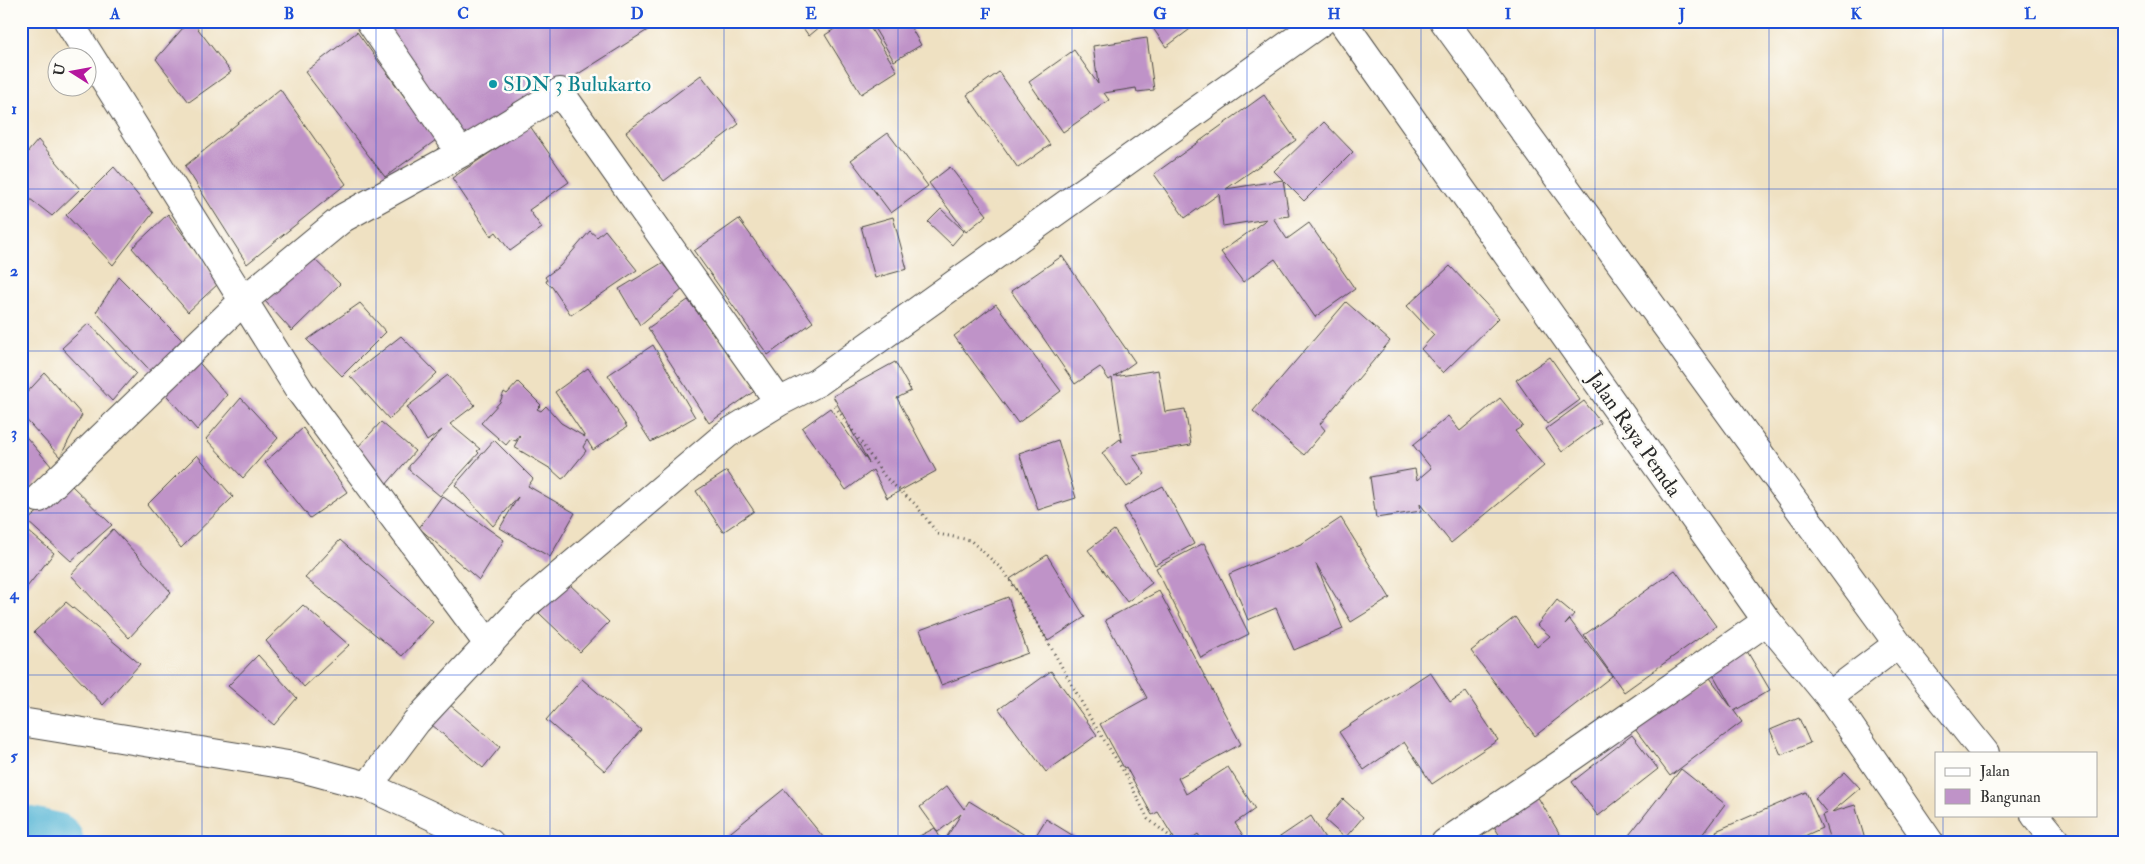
<svg xmlns="http://www.w3.org/2000/svg" width="2145" height="864" font-family="'IM FELL Double Pica',serif">
	<rect width="100%" height="100%" fill="#fdfcf7"/>
	<filter id="ink" filterUnits="userSpaceOnUse"><feTurbulence type="fractalNoise" baseFrequency=".02" numOctaves="2"/><feDisplacementMap in="SourceGraphic" scale="10" xChannelSelector="R" yChannelSelector="G"/><feConvolveMatrix kernelMatrix="1 2 1 2 8 2 1 2 1" color-interpolation-filters="sRGB"/></filter>
	<filter id="wash" filterUnits="userSpaceOnUse"><feTurbulence type="fractalNoise" baseFrequency=".0096" numOctaves="4" result="noise"/><feDisplacementMap in="SourceGraphic" scale="20" xChannelSelector="R" yChannelSelector="G"/><feGaussianBlur stdDeviation="1.12" result="paint"/><feColorMatrix in="noise" values="0 0 0 0 0 0 0 0 0 0 0 0 0 0 0 0 0 1.4 0 .05"/><feComposite in="paint" operator="in"/></filter>
	<g filter="url(#wash)">
		<rect width="100%" height="100%" fill="#efe1c2"/>
		<g fill="none" stroke-linecap="round" stroke-linejoin="round">
			<path stroke="#57b6d6" stroke-width="62" d="M21,836L53,843"/>
		</g>
		<g id="blocks">
			<path fill="#bf93c8" d="M189,21H192L231,72L189,102L156,59Z
				M384,21H662L464,146Z
				M798,21H827L809,36Z
				M847,21H866L897,71L861,94L825,35Z
				M870,21H907L921,45L894,61Z
				M1148,21H1201L1166,47Z
				M357,32L436,140L385,177L305,72Z
				M1147,38L1154,90L1137,92L1136,88L1104,93L1109,100L1063,132L1029,82L1074,50L1098,84L1093,46Z
				M999,72L1050,145L1018,168L967,95Z
				M701,75L739,124L664,181L626,132Z
				M280,89L346,184L247,264L185,166Z
				M1264,95L1296,140L1226,189L1283,180L1289,216L1273,218L1287,239L1309,223L1355,289L1315,317L1275,259L1243,282L1221,252L1267,219L1223,226L1219,194L1185,218L1154,174Z
				M1324,122L1353,152L1304,201L1274,171Z
				M530,126L569,182L529,210L542,228L510,251L496,232L491,236L452,178Z
				M888,133L928,186L891,213L851,160Z
				M38,140L80,189L52,216L21,192V160Z
				M114,167L153,213L113,265L66,215Z
				M950,167L987,215L966,232L929,183Z
				M941,209L964,231L952,245L928,222Z
				M168,214L219,283L188,312L132,248Z
				M893,217L907,269L875,278L861,226Z
				M739,219L813,322L768,355L694,251Z
				M605,230L637,270L571,315L552,287L546,282L547,280L545,277L560,266L590,231L597,237Z
				M311,256L340,284L292,331L265,301Z
				M1062,256L1135,362L1114,377L1158,370L1165,412L1185,409L1191,445L1132,455L1145,474L1127,487L1102,453L1120,439L1122,442L1112,378L1109,380L1100,367L1075,384L1011,291Z
				M662,263L683,289L640,325L619,289Z
				M1450,266L1499,318L1443,373L1421,349L1434,335L1407,306Z
				M119,277L189,347L157,378L96,312Z
				M688,300L756,390L709,423L648,328Z
				M1346,302L1390,341L1320,424L1325,430L1304,455L1253,411Z
				M360,303L386,332L342,376L307,340Z
				M996,304L1061,391L1018,423L954,336Z
				M89,323L136,373L112,401L62,348Z
				M401,336L437,373L389,419L350,376Z
				M653,345L695,417L651,442L608,375Z
				M1550,357L1580,400L1547,424L1516,380Z
				M195,358L227,395L197,430L161,389Z
				M895,362L911,391L897,398L936,471L887,498L873,470L846,490L802,428L830,408L869,463L833,396Z
				M588,368L618,411L617,412L627,427L593,450L587,440L583,447L586,451L565,477L562,479L551,469L514,447L520,436L519,435L516,441L511,439L506,445L481,423L500,402L504,392L507,394L518,382L541,405L537,409L541,411L546,406L561,423L585,437L555,392Z
				M45,373L82,415L60,457L21,414V399Z
				M448,375L475,405L450,424L480,449L477,451L479,453L440,496L409,470V466L442,430L427,441L407,407Z
				M241,398L278,438L243,478L206,439Z
				M1500,398L1523,426L1515,431L1544,466L1451,543L1420,504L1421,511L1376,518L1370,477L1415,469L1417,480L1431,468L1413,445L1448,416L1460,431Z
				M1584,401L1601,423L1562,452L1546,429Z
				M381,422L415,451L385,486L356,449Z
				M303,428L347,492L310,518L265,462Z
				M21,431L52,467L21,498Z
				M494,440L533,479L528,486L575,513L550,557L500,528L518,497L493,526L455,485Z
				M1058,440L1076,498L1038,510L1019,453Z
				M197,455L233,497L181,548L147,505Z
				M727,471L754,511L723,532L696,491Z
				M70,484L112,525L71,561L27,521Z
				M1163,486L1194,544L1155,565L1124,507Z
				M442,496L504,540L479,580L419,528Z
				M1341,518L1390,598L1351,622L1316,564L1343,629L1294,650L1276,608L1248,620L1229,574L1303,543Z
				M21,525L54,553L27,587L21,584Z
				M113,529L171,592L129,638L71,575Z
				M1114,530L1152,583L1127,602L1088,550Z
				M340,540L433,622L402,656L305,578Z
				M1204,543L1249,634L1201,658L1156,568Z
				M1047,555L1085,617L1048,641L1010,579Z
				M1675,570L1716,626L1624,692L1584,635Z
				M568,583L609,622L580,652L539,613Z
				M1159,591L1241,744L1178,778L1186,794L1228,767L1255,809L1235,823L1248,843H1204L1198,834L1185,843H1177L1158,812L1152,815L1126,767L1124,768L1100,724L1147,698L1105,620Z
				M1008,597L1028,653L941,685L920,630Z
				M1557,600L1574,614L1565,625L1570,620L1612,676L1535,736L1471,651L1515,617L1537,647L1550,636L1537,625Z
				M66,602L140,664L103,705L34,632Z
				M303,605L349,645L304,687L266,641Z
				M1741,641L1770,690L1734,711L1742,722L1670,776L1635,729L1708,675L1732,708L1706,662Z
				M258,655L297,698L274,725L228,686Z
				M1051,671L1097,735L1046,772L999,709Z
				M1430,672L1450,702L1466,692L1498,740L1432,784L1404,742L1364,770L1339,732Z
				M582,679L641,730L605,771L546,720Z
				M442,698L500,747L483,768L425,719Z
				M1799,718L1810,743L1781,755L1770,730Z
				M1632,735L1658,769L1598,816L1572,782Z
				M1681,769L1725,804L1696,843H1670L1664,838L1661,843H1631L1626,839Z
				M1845,772L1860,788L1832,812L1855,805L1866,843H1831L1822,815L1827,813L1815,798Z
				M947,786L964,809L969,801L1033,840L1046,819L1085,843H943L961,814L938,832L920,807Z
				M784,789L828,843H732L726,836Z
				M1806,792L1822,828L1789,843H1721L1716,831Z
				M1536,794L1565,843H1504L1491,821Z
				M1343,799L1363,817L1345,838L1325,820Z
				M1311,816L1328,843H1271Z
				M935,828L943,843H906Z"/>
		</g>
	</g>
	<g filter="url(#ink)">
		<use href="#blocks" fill-opacity="0" stroke="#484642" stroke-width="1"/>
		<g fill="none" stroke-linecap="round" stroke-linejoin="round">
			<g stroke="#484642" stroke-width="30">
				<path id="minor" d="M68,21L300,391L489,645
					M370,21L461,153
					M39,498L244,300L343,218L461,153L560,92L779,402
					M21,722L294,766L368,786L490,843
					M368,786L416,722L525,605L727,434L779,402L818,382L1322,21
					M1445,843L1570,758L1767,621"/>
			</g>
			<g stroke="#484642" stroke-width="30">
				<path id="tertiary" d="M1342,21L1767,621L1829,696L1930,843
					M1444,21L1898,644L1985,753
					M1829,696L1898,644
					M2035,815L2058,843"/>
			</g>
			<path stroke="#484642" stroke-width="3" stroke-dasharray="1 4" stroke-linecap="butt" d="M835,406L886,478L915,504L938,534L970,540L1004,571L1039,626L1091,719L1126,775L1148,819L1178,843"/>
			<use href="#minor" stroke="#fff" stroke-width="28"/>
			<use href="#tertiary" stroke="#fff" stroke-width="28"/>
		</g>
	</g>
	<path fill="none" stroke="#1d4ed8" stroke-width="1" stroke-opacity="0.55" d="M202,21V843M376,21V843M550,21V843M724,21V843M898,21V843M1072,21V843M1247,21V843M1421,21V843M1595,21V843M1769,21V843M1943,21V753M21,189H2124M21,351H2124M21,513H2124M21,675H2124M1943,815V843"/>
	<circle fill="#0f9aa8" stroke="#fdfcf7" stroke-width="2" cx="493" cy="84" r="5"/>
	<g text-anchor="middle" dominant-baseline="central" stroke-width="5" stroke-linejoin="round" paint-order="stroke">
		<g font-size="21" fill="#0d838f" stroke="#fdfcf7" text-anchor="start">
			<text x="503" y="84">SDN 3 Bulukarto</text>
		</g>
		<g font-size="21" fill="#2b2b2b" stroke="#fdfcf7">
			<text transform="translate(1634 434) rotate(55)">Jalan Raya Pemda</text>
		</g>
	</g>
	<rect width="2145" height="864" fill="none" stroke="#fdfcf7" stroke-width="55"/>
	<rect x="1935" y="752" width="162" height="65" fill="#fdfcf7" stroke="#a9a8a5"/>
	<rect x="1945" y="768" width="25" height="8" fill="#ffffff" stroke="#a9a8a5"/>
	<text x="1980" y="776" font-size="15" fill="#2b2b2b">Jalan</text>
	<rect x="1945" y="789" width="25" height="15" fill="#bf93c8" stroke="#a9a8a5"/>
	<text x="1980" y="802" font-size="15" fill="#2b2b2b">Bangunan</text>
	<g transform="translate(72 72) rotate(281)"><circle r="24" fill="#fdfcf7" stroke="#a9a8a5"/>
	<path d="M0-4L9 19L0 12L-9 19Z" fill="#b5179e"/>
	<text y="-8" font-size="14" font-weight="bold" text-anchor="middle" fill="#2b2b2b">U</text>
	</g>
	<rect x="28" y="28" width="2090" height="808" fill="none" stroke="#1d4ed8" stroke-width="2"/>
	<g font-size="16" text-anchor="middle" font-weight="bold" fill="#1d4ed8">
		<text x="115" y="19">A</text>
		<text x="289" y="19">B</text>
		<text x="463" y="19">C</text>
		<text x="637" y="19">D</text>
		<text x="811" y="19">E</text>
		<text x="985" y="19">F</text>
		<text x="1160" y="19">G</text>
		<text x="1334" y="19">H</text>
		<text x="1508" y="19">I</text>
		<text x="1682" y="19">J</text>
		<text x="1856" y="19">K</text>
		<text x="2030" y="19">L</text>
		<text x="14" y="114">1</text>
		<text x="14" y="276">2</text>
		<text x="14" y="438">3</text>
		<text x="14" y="599">4</text>
		<text x="14" y="761">5</text>
	</g>
</svg>
